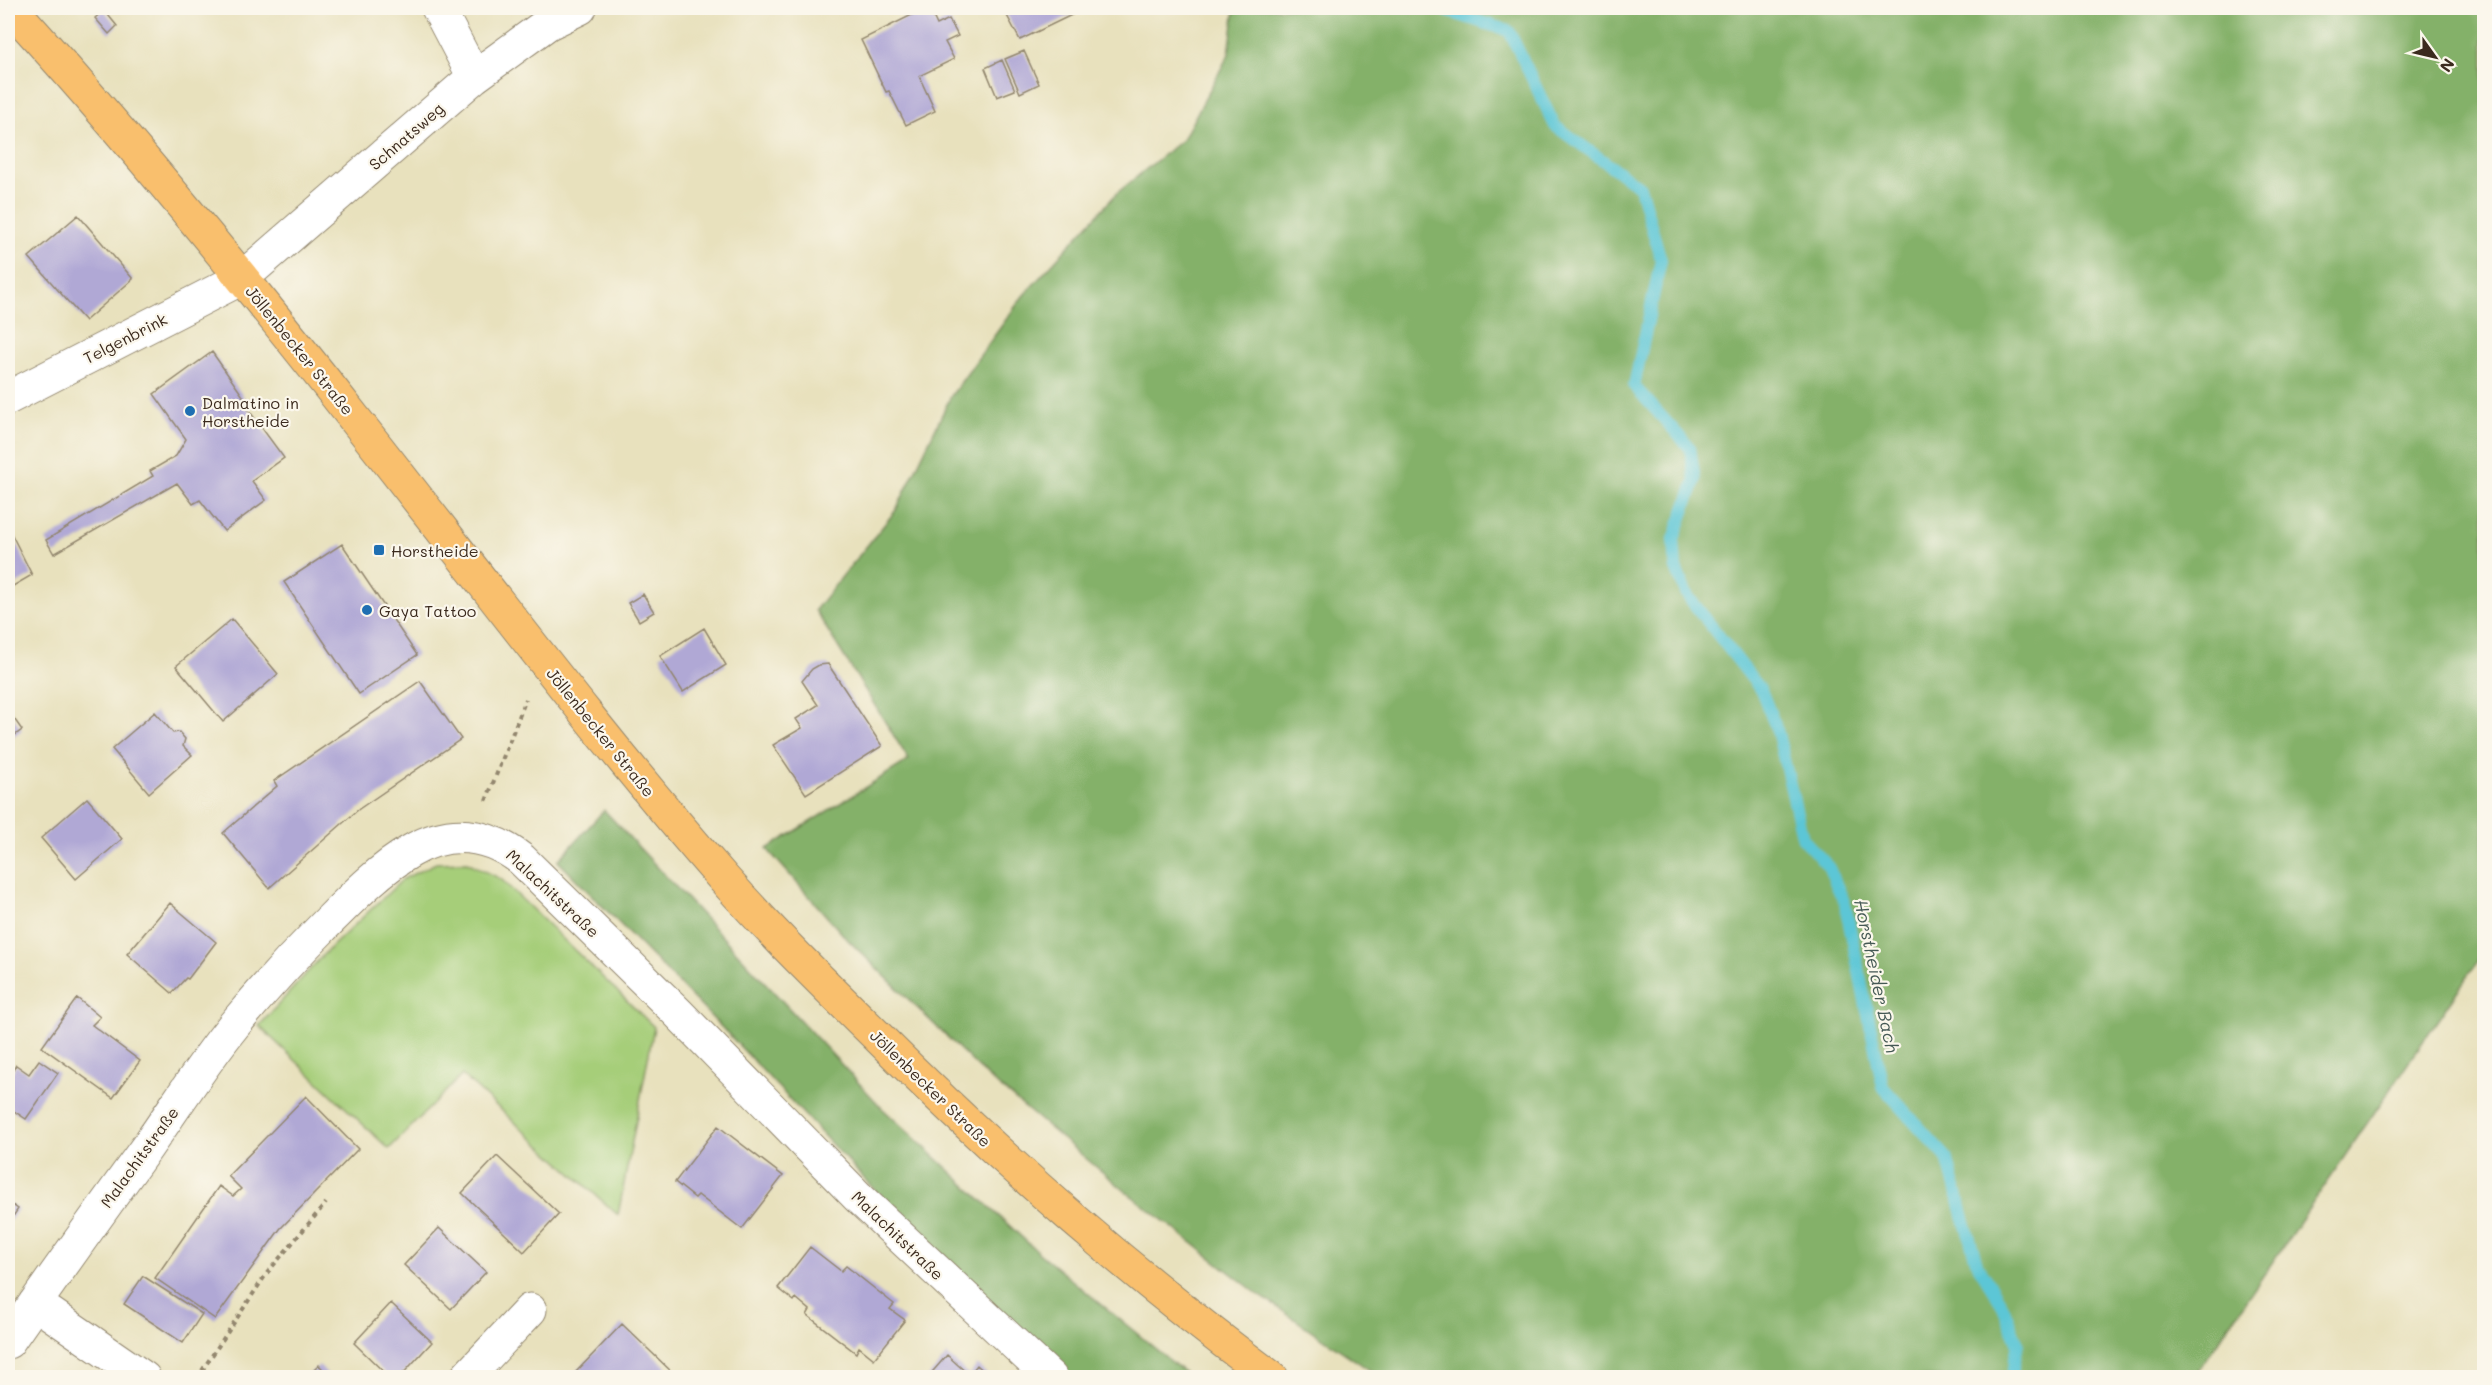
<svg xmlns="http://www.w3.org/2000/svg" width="2492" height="1385" font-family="Mali,sans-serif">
	<rect width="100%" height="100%" fill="#fbf7ec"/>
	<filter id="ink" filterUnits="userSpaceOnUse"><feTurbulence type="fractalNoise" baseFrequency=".0167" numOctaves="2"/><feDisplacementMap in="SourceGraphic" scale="12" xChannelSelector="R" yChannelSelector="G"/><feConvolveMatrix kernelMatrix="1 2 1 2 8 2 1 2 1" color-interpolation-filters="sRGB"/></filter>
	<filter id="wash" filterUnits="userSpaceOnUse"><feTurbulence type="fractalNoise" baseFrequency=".008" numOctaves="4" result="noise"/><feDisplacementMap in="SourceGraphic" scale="24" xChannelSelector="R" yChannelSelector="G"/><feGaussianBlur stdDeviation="1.35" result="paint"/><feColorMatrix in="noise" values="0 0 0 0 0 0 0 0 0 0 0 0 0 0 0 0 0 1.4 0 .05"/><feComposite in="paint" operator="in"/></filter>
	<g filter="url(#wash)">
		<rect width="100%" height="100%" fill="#e8e1bd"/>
		<path fill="#a6ce79" stroke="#707c4c" stroke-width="1.5" d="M467,862L501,879L654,1027L618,1215L462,1075L389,1149L259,1026L323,955L403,879L436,863Z"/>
		<path fill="#84b169" stroke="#606e44" stroke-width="1.5" d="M1235,8H2484V952L2194,1377H1380L1259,1295L1124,1190L988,1077L845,937L767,849L909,760L815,610L896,510L951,396L1023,296L1117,193L1183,139L1229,54Z
			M604,810L883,1109L1040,1254L1190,1377H1073L930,1249L734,1040L558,861Z"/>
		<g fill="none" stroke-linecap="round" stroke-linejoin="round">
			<path stroke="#5bc6d6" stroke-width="12" d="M1437,8L1509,31L1555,126L1640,187L1661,260L1634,386L1690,448L1695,481L1674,539L1676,568L1687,595L1761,690L1777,730L1803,839L1828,866L1845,904L1883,1087L1947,1158L1977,1264L2003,1306L2018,1344L2011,1378"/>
		</g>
		<g id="blocks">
			<path fill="#b0a8d5" d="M926,8H929L937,25L949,19L958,36L945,42L954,59L919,76L935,111L906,125L889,91L886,92L861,40Z
				M1003,8H1086L1020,40Z
				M104,10L117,26L109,34L95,18Z
				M1024,51L1039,84L1020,93L1005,59Z
				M1002,60L1015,90L997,97L985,68Z
				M78,215L133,279L85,321L29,257Z
				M212,352L245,399L242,401L284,458L252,481L266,500L224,531L200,500L193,504L177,483L54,554L46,540L153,476L150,471L176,456L186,439L154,394Z
				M8,527L32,575L8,589Z
				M342,544L417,655L359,694L284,582Z
				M643,594L654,612L639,621L628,603Z
				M232,619L278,674L223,722L176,666Z
				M704,628L726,665L683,692L660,656Z
				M828,664L882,746L806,794L773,745L802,728L796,719L818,705L802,681L812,669L819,665Z
				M420,681L461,739L359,809L269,888L223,833L277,786L274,781Z
				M8,710L22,730L8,740Z
				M155,712L173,733L179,732L185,739L183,746L192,755L149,793L112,749Z
				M87,798L122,839L76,879L41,838Z
				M170,903L216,942L188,979L186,978L172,993L127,954Z
				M77,998L100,1017L92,1025L140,1061L113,1098L42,1047Z
				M39,1060L58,1073L26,1119L8,1107V1079L16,1065L29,1074Z
				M306,1096L358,1149L280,1229L215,1319L155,1278L219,1186L233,1196L241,1189L228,1176Z
				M718,1126L783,1176L742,1229L698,1195L695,1198L675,1182Z
				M497,1156L559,1214L524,1252L462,1193Z
				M8,1202L18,1209L8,1224Z
				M439,1228L486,1272L451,1309L404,1265Z
				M810,1247L841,1271L846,1266L894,1304L890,1309L905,1320L874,1359L859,1347L856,1353L807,1315L810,1310L796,1298L794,1301L778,1288Z
				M143,1276L202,1314L183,1343L124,1304Z
				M391,1303L432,1342L399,1378H390L354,1343Z
				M622,1324L675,1375L672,1378H580L575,1373Z
				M947,1355L969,1375L977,1365L989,1376L927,1378Z
				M319,1365L331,1378H303L307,1373L309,1375Z"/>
		</g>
	</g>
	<g filter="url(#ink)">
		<use href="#blocks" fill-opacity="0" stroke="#92866e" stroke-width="1.5"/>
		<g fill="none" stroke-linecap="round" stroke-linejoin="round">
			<g stroke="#92866e" stroke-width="35">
				<path id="minor" d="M438,8L474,77
					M8,398L242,278L474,77L547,24L580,8
					M35,1303L144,1378
					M8,1342C53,1277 100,1212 147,1147C176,1106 203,1063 234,1025C262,991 291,959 322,928C349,901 378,870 411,851C450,828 487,833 521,859L678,1013L859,1198L1051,1378
					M466,1378L530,1310"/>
			</g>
			<g stroke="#92866e" stroke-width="35">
				<path id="major" d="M11,8C131,140 244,278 354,418C477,573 594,731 724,879C772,933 824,984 875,1034C999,1158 1131,1274 1272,1378"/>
			</g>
			<path stroke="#92866e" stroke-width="4" stroke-dasharray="4.5 4.5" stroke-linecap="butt" d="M486,801L526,699
				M197,1378L267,1273L326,1203"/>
			<use href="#minor" stroke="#fff" stroke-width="33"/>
			<use href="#major" stroke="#f9bf6d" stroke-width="33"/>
		</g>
	</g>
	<g fill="#1f6fb2" stroke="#fbf7ec" stroke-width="2">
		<circle cx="190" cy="411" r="6"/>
		<rect x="373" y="544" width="12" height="12" rx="3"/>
		<circle cx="367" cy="610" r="6"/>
	</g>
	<g text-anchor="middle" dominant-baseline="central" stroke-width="4.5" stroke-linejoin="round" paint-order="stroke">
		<g font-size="16" fill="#3b2a1e" stroke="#fbf7ec">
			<text transform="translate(406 136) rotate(-41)">Schnatsweg</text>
			<text transform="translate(125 338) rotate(-27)">Telgenbrink</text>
			<text transform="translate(300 350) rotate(51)">Jöllenbecker Straße</text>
			<text transform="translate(601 732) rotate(51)">Jöllenbecker Straße</text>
			<text transform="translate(553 893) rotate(43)">Malachitstraße</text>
			<text transform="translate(931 1088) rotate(44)">Jöllenbecker Straße</text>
			<text transform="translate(139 1157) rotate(-54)">Malachitstraße</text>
			<text transform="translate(898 1235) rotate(44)">Malachitstraße</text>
		</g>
		<g font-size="16" fill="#3b2a1e" stroke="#fbf7ec" text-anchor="start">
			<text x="202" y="402">Dalmatino in<tspan x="202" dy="18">Horstheide</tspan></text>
			<text x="391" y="550">Horstheide</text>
			<text x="379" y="610">Gaya Tattoo</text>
		</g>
		<g font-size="18" font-style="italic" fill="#455955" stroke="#fbf7ec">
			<text transform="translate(1877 976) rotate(78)">Horstheider Bach</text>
		</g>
	</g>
	<rect width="2492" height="1385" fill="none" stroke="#fbf7ec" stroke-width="30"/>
	<g transform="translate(2435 57) rotate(124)" stroke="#fbf7ec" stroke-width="4.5" paint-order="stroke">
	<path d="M0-4.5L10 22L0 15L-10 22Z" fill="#3b2a1e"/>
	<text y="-9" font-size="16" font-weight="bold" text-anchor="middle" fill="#3b2a1e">N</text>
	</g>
</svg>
